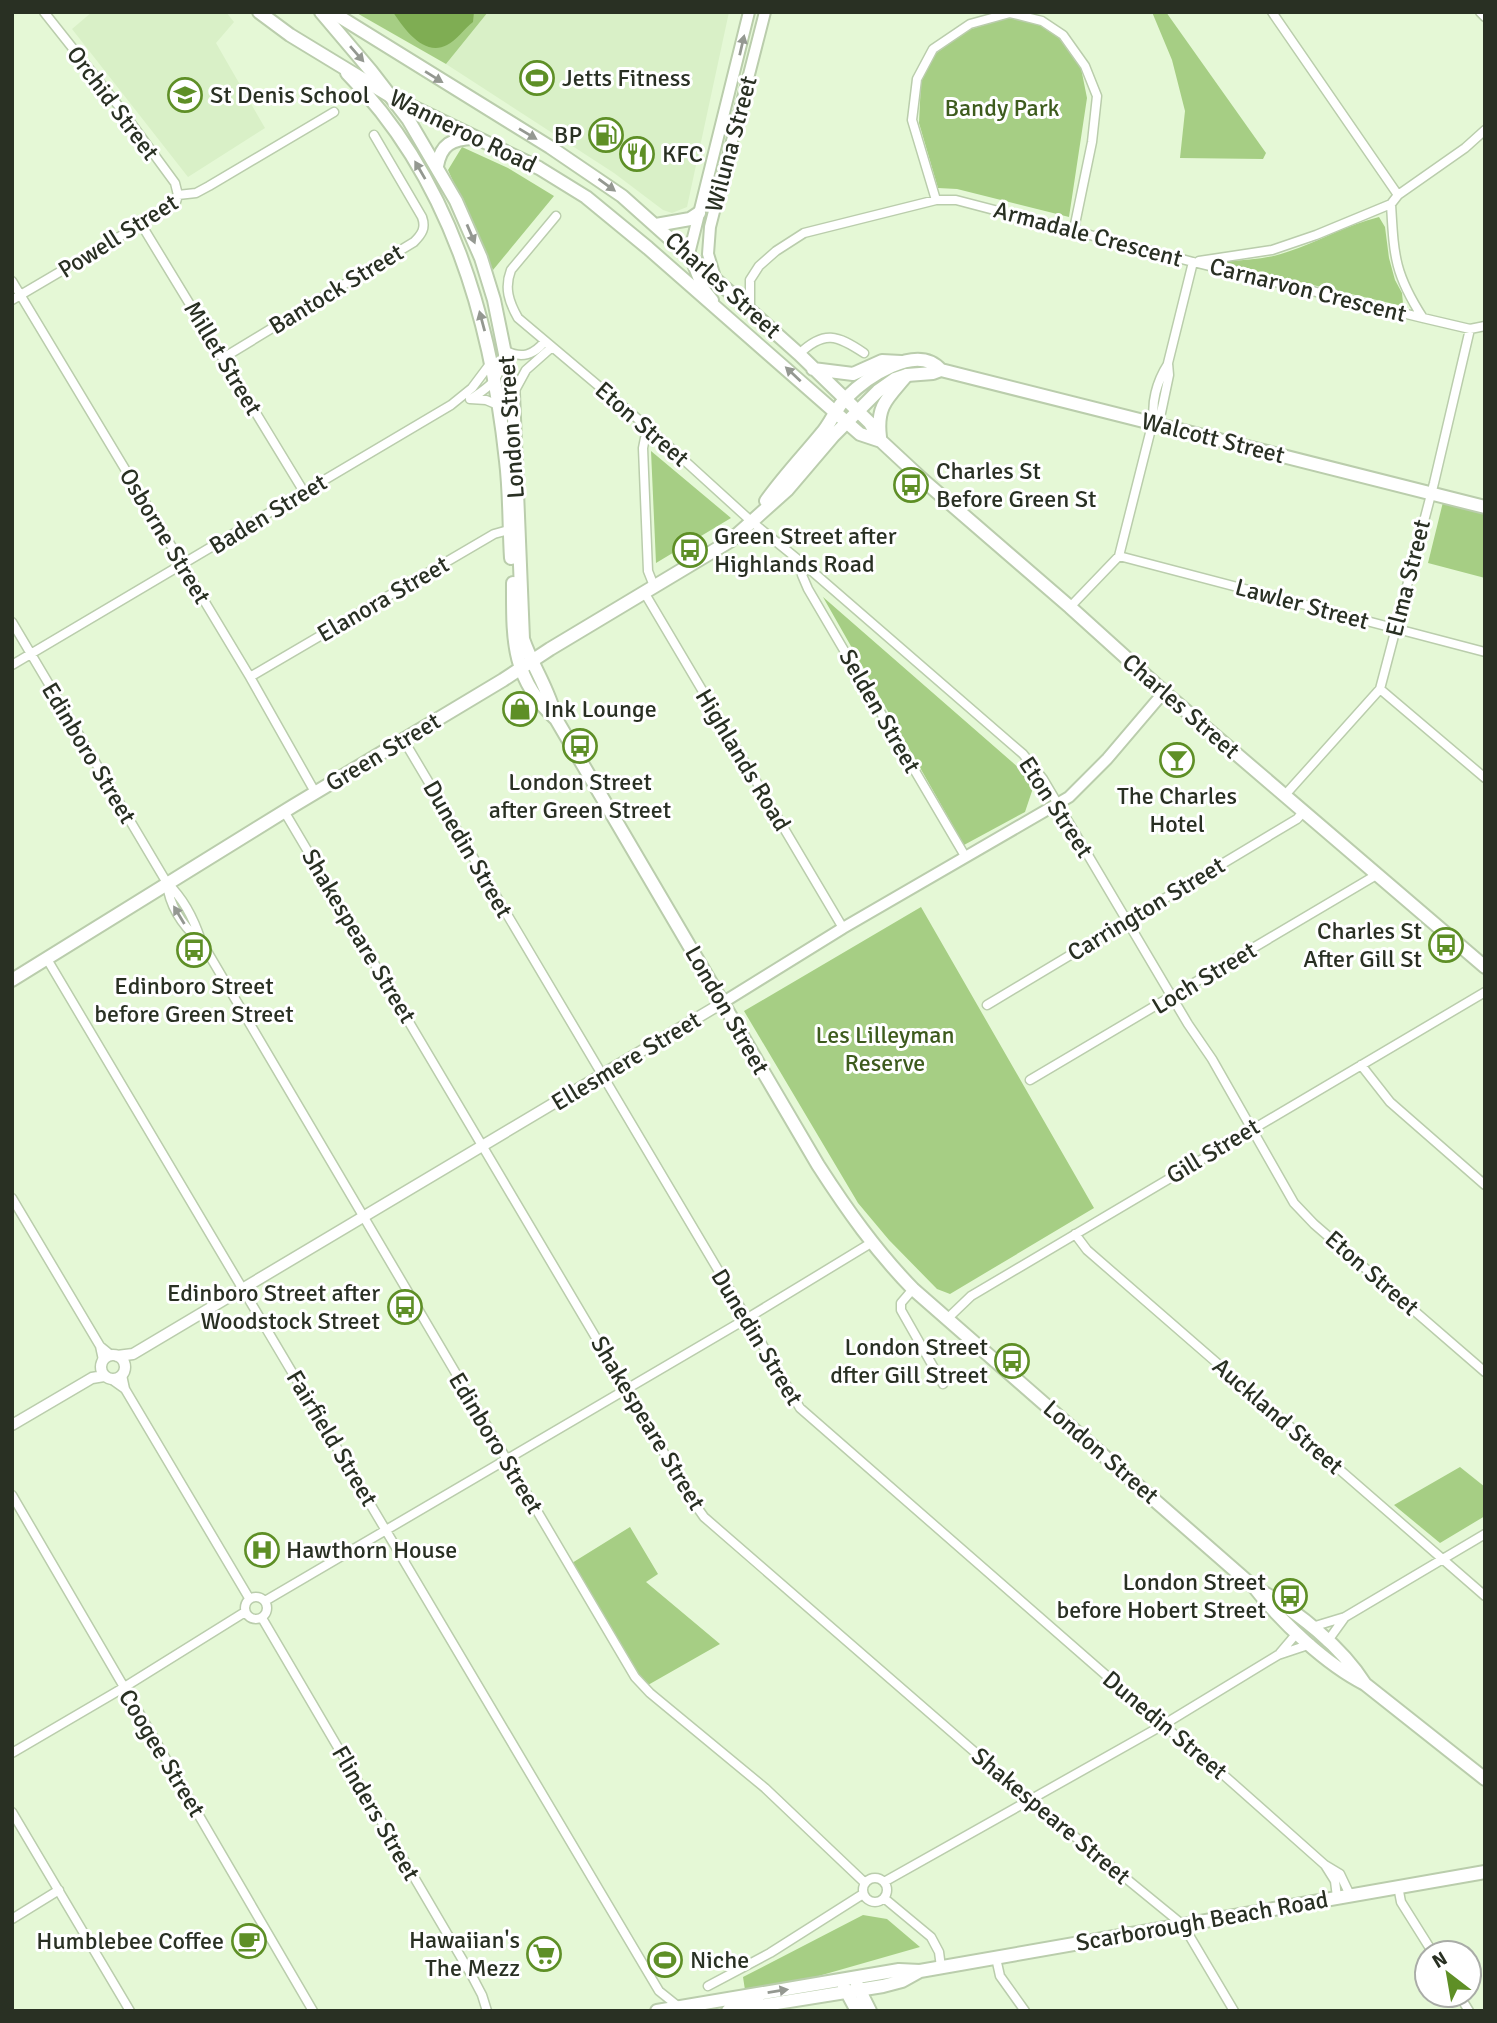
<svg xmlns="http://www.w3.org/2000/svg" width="1497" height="2023" font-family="Signika,sans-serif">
	<rect width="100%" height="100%" fill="#e5f8d6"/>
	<path fill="#d9f0c7" d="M92,12H226L234,22L216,43L265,128L188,177L72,29Z
		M488,12H729L687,207L672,213L663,210L614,173L446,64Z"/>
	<path fill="#a6ce84" d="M355,12H488L446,64Z
		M1152,12H1166L1266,153L1263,159L1180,158L1185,111L1172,60Z
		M1007,18L1038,23L1059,38L1081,68L1087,98L1069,217L957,189L938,188L919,123L921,82L935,54L968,30Z
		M462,147L508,168L554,196L493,270L448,170Z
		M1379,217L1385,227L1389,258L1395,280L1402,293L1403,303L1398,305L1227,265V261C1247,260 1267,259 1287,252C1318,242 1346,225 1379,217Z
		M651,451L731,518L656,563Z
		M1444,498L1485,509V578L1428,563Z
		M823,597L1035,782L1025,812L964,845Z
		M921,907L1094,1208L950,1294L937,1289L889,1240L858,1203L744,1011Z
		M1460,1467L1485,1487V1516L1440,1543L1394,1505Z
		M630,1527L658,1574L646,1582L720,1644L648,1685L635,1671L572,1563Z
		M863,1915L887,1919L920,1947L815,1977L745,1990L743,1977Z"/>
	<path fill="#7fad53" d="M393,12H474L473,22C465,28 456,41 447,45C424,57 404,29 393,12Z"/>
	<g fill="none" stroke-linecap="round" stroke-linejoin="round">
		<g stroke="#bacdac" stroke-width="11">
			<path id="minor" d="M44,12L117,104L175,183L178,195
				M1272,12L1398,195
				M1480,12L1485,17
				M936,200L912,120L917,79L933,49L970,24L1010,13L1042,21L1063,35L1085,66L1097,96L1092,142L1074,229
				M1391,204C1394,255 1394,273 1423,318L1470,329L1485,326
				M556,216L511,270C504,288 509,302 518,318L652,431L752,522L806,566L1023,754L1043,779L1188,1024L1212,1059L1294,1203L1314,1224L1485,1372
				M141,224L304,492
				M1199,261L1272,250L1316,235L1391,204L1398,195L1465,148L1485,130
				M12,281L250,677L315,792
				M12,300L170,207L176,202L178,195L196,193L209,186L334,112
				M750,309V280L759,266L776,251L804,233L936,200H956L1193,262L1423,318
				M506,351C522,359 534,355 545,341
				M799,354C824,330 837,335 864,353
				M223,358L414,242C422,234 426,228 422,217L374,135
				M514,392L526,370L552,347
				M470,399L486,400L498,405
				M471,399C490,386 499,381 503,357
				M1155,424C1150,404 1157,381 1168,364
				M652,431L645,438L643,448L648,571L654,586
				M1119,556L1485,652
				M806,566L802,575L808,589L965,856
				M644,592L843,928
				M1070,607L1119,556L1150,433L1161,413L1169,375L1168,363L1193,262
				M12,622L167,883C184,899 194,919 201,941L635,1677L650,1693L765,1788L865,1883
				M12,665L451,405L472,388L490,364
				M250,677L494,534L512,529
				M1380,689L1485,778
				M403,739L800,1408L1163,1725L1218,1770L1325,1865L1340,1874L1350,1895
				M1285,795L1380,689L1434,483L1470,329
				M284,811L692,1500L704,1517L1030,1800L1183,1925L1234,2011
				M167,883C169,905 182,925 198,939
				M47,959L659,1991L679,2007
				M987,1005L1297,819L1304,811
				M1361,1065L1390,1102L1485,1185
				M1030,1080L1378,874
				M12,1198L100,1346L111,1355
				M1075,1234L1087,1250L1485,1596
				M913,1289L901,1303V1310L943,1384
				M947,1319L971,1296L1485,992
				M100,1346L103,1360
				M122,1375L125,1389L249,1598
				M111,1379L125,1389
				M12,1495L313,2011
				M245 1608a11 11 0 1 1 22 0a11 11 0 1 1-22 0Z
				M265,1601L746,1319L871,1243
				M262,1618L472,1976L482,1995L487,2011
				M1312,1627L1345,1617L1485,1534
				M1327,1642L1345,1617
				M1280,1653L1297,1633
				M12,1753L123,1688L245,1612
				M12,1812L130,2011
				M1325,1865L1335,1881L1337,1897
				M863 1890a12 12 0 1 1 24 0a12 12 0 1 1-24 0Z
				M884,1882L1163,1725L1278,1655L1311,1644
				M1398,1886L1401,1902L1433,1953
				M884,1898L931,1937L939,1952L941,1967
				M12,1919L59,1890
				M996,1958L1000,1976L1025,2011
				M708,1986L770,1953L863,1894
				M1459,1995L1469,2011"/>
		</g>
		<g stroke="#bacdac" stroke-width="13">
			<path id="tertiary" d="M101 1367a12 12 0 1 1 24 0a12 12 0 1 1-24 0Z
				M117,1356L133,1354L722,1003
				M12,1425L92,1378L104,1376"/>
		</g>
		<g stroke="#bacdac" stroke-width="14">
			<path id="secondary" d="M715,277L708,254L710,227L765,12
				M713,300L701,285L689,254L749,12
				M722,1003L843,928L1069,797L1107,759L1164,692"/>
		</g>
		<g stroke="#bacdac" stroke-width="16">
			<path id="primary" d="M321,12L371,71L408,119L456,201L481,258L494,300L513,393L523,639C533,668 549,689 556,719L818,1165C847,1210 876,1251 913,1289L1255,1588C1281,1622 1327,1665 1365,1684L1485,1779
				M347,73C450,177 491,320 506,461C510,493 509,526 511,558
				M766,501C783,477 803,456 821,434C831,423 835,409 846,398C865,379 916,342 941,370L1485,507
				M513,583C513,638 511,679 556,719
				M12,980L293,806L503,680L550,649L730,541L787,490L833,436L878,391L895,379L907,375L933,373L941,370
				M1259,1590C1297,1611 1342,1647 1365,1684
				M857,1985L870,2011
				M844,1987L857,2011
				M657,2011L899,1970L920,1971L1485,1872
				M728,2011L883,1986L902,1981L920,1971"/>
		</g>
		<g stroke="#bacdac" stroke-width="16">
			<path id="trunk" d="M259,12L290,35L392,97L539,168L586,197L648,248L860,434L881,441
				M332,12L550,147L622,196L799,354L870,423L881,441L923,480L1070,607L1164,692L1485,967
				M437,166C441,144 452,139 473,138
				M656,225L690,219L699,213
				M813,369L853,374L882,361L901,362
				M880,437C876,405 888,398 907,375"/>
		</g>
		<use href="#minor" stroke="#fff" stroke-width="8"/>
		<use href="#tertiary" stroke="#fff" stroke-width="10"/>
		<use href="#secondary" stroke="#fff" stroke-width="10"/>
		<use href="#primary" stroke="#fff" stroke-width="12"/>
		<use href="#trunk" stroke="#fff" stroke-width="12"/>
	</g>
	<defs><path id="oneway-solid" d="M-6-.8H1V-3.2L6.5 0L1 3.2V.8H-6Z" transform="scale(1.75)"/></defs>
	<g fill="#949891">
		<use href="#oneway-solid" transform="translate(742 45) rotate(-77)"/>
		<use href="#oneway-solid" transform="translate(357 54) rotate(49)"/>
		<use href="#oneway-solid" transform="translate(434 77) rotate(32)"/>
		<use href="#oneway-solid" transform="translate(528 134) rotate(31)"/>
		<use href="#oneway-solid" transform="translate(420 170) rotate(-120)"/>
		<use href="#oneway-solid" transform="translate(607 185) rotate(36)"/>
		<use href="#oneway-solid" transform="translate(471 234) rotate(67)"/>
		<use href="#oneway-solid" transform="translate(482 321) rotate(-105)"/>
		<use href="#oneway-solid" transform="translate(793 374) rotate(-137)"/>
		<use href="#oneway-solid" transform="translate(179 915) rotate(-121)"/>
		<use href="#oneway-solid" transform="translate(778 1991) rotate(-9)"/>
	</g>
	<defs>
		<g id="stadium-ring" transform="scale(1.75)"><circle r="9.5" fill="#fff" stroke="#5e8f26" stroke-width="1.5"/><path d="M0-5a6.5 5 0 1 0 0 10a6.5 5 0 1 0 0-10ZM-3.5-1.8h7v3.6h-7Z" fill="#5e8f26"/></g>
		<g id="school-ring" transform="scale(1.75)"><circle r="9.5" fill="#fff" stroke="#5e8f26" stroke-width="1.5"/><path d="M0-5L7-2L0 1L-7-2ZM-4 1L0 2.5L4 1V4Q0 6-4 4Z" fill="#5e8f26"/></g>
		<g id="fuel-ring" transform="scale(1.75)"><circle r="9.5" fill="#fff" stroke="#5e8f26" stroke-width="1.5"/><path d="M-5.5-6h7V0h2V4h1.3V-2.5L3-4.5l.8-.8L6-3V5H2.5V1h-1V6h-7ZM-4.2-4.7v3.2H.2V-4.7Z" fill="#5e8f26"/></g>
		<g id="restaurant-ring" transform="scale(1.75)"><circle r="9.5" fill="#fff" stroke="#5e8f26" stroke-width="1.5"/><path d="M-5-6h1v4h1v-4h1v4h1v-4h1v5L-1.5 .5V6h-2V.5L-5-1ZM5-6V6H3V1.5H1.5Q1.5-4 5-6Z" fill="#5e8f26"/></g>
		<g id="bus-ring" transform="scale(1.75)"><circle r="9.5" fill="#fff" stroke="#5e8f26" stroke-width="1.5"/><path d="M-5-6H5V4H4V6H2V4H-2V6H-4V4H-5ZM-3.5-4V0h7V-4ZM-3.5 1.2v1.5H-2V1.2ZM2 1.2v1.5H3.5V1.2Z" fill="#5e8f26"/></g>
		<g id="shop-ring" transform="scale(1.75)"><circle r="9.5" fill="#fff" stroke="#5e8f26" stroke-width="1.5"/><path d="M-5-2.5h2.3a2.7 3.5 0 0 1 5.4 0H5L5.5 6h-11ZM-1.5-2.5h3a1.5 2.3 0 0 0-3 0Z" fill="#5e8f26"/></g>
		<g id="bar-ring" transform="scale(1.75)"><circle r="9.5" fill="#fff" stroke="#5e8f26" stroke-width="1.5"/><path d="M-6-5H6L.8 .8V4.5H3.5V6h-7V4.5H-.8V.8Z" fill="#5e8f26"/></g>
		<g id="hospital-ring" transform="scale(1.75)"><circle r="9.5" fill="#fff" stroke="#5e8f26" stroke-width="1.5"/><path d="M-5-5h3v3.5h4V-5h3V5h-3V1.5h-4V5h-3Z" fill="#5e8f26"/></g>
		<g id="cafe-ring" transform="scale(1.75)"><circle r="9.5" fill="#fff" stroke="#5e8f26" stroke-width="1.5"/><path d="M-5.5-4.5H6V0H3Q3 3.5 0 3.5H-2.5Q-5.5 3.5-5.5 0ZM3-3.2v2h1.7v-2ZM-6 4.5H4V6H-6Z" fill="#5e8f26"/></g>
		<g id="supermarket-ring" transform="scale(1.75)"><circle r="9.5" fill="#fff" stroke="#5e8f26" stroke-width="1.5"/><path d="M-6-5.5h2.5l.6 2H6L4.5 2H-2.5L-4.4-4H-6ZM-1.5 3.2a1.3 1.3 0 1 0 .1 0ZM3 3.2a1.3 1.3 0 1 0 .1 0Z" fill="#5e8f26"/></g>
	</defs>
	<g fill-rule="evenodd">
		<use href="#stadium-ring" x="537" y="78"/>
		<use href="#school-ring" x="185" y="95"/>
		<use href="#fuel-ring" x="606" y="135"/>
		<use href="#restaurant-ring" x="637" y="154"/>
		<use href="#bus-ring" x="911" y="485"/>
		<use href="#bus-ring" x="690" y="550"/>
		<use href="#shop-ring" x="520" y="709"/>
		<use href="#bus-ring" x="580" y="746"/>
		<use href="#bar-ring" x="1177" y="760"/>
		<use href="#bus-ring" x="1446" y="945"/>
		<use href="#bus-ring" x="194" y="950"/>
		<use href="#bus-ring" x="405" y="1307"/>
		<use href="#bus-ring" x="1012" y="1361"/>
		<use href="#hospital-ring" x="262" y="1550"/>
		<use href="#bus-ring" x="1290" y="1596"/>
		<use href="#cafe-ring" x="249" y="1941"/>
		<use href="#supermarket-ring" x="544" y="1954"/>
		<use href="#stadium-ring" x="665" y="1960"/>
	</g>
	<g text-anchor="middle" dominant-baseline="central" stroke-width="6" stroke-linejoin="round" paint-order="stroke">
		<g font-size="24" fill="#293023" stroke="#fff" text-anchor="start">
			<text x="562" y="78">Jetts Fitness</text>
			<text x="210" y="95">St Denis School</text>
			<text x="582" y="135" text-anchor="end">BP</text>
			<text x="662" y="154">KFC</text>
			<text x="936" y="471">Charles St<tspan x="936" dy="28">Before Green St</tspan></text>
			<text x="714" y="536">Green Street after<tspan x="714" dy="28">Highlands Road</tspan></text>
			<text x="544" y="709">Ink Lounge</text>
			<text x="580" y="782" text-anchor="middle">London Street<tspan x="580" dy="28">after Green Street</tspan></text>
			<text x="1177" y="796" text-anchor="middle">The Charles<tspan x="1177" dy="28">Hotel</tspan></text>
			<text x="1422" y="931" text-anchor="end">Charles St<tspan x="1422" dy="28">After Gill St</tspan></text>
			<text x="194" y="986" text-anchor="middle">Edinboro Street<tspan x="194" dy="28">before Green Street</tspan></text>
			<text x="380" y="1293" text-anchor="end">Edinboro Street after<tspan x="380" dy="28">Woodstock Street</tspan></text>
			<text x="988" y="1347" text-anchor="end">London Street<tspan x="988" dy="28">dfter Gill Street</tspan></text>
			<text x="286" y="1550">Hawthorn House</text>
			<text x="1266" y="1582" text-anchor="end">London Street<tspan x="1266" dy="28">before Hobert Street</tspan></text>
			<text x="520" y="1940" text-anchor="end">Hawaiian's<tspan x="520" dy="28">The Mezz</tspan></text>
			<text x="224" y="1941" text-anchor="end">Humblebee Coffee</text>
			<text x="690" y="1960">Niche</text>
		</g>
		<g font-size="24" fill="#293023" stroke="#fff">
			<text transform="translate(113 103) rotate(53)">Orchid Street</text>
			<text transform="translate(463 131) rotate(26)">Wanneroo Road</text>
			<text transform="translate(731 144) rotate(-75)">Wiluna Street</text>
			<text transform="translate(1088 234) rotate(15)">Armadale Crescent</text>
			<text transform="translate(118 236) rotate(-32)">Powell Street</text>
			<text transform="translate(723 285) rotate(42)">Charles Street</text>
			<text transform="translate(336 289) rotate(-31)">Bantock Street</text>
			<text transform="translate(1308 290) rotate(14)">Carnarvon Crescent</text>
			<text transform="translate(223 358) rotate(59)">Millet Street</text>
			<text transform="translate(642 424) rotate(41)">Eton Street</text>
			<text transform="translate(511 427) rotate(-94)">London Street</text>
			<text transform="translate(1213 438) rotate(14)">Walcott Street</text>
			<text transform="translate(268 514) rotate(-31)">Baden Street</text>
			<text transform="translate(165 536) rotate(59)">Osborne Street</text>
			<text transform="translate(1408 578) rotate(-76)">Elma Street</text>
			<text transform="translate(383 599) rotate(-30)">Elanora Street</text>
			<text transform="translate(1302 604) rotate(15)">Lawler Street</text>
			<text transform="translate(1181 706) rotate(41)">Charles Street</text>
			<text transform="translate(880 711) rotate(60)">Selden Street</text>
			<text transform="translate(383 752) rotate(-31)">Green Street</text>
			<text transform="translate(89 753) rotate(59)">Edinboro Street</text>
			<text transform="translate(743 760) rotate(59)">Highlands Road</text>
			<text transform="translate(1056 807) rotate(57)">Eton Street</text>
			<text transform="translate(468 849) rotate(60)">Dunedin Street</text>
			<text transform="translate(1146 909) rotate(-31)">Carrington Street</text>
			<text transform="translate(359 936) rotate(59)">Shakespeare Street</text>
			<text transform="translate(1204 978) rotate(-31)">Loch Street</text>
			<text transform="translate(727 1010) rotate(60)">London Street</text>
			<text transform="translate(626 1061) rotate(-31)">Ellesmere Street</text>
			<text transform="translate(1213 1151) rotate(-31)">Gill Street</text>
			<text transform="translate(1372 1273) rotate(41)">Eton Street</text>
			<text transform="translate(757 1337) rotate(59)">Dunedin Street</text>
			<text transform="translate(1278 1416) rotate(41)">Auckland Street</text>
			<text transform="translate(648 1423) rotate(59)">Shakespeare Street</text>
			<text transform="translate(332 1438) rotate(59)">Fairfield Street</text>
			<text transform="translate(496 1443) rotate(59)">Edinboro Street</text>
			<text transform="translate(1101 1452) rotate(41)">London Street</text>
			<text transform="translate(1165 1725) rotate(40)">Dunedin Street</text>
			<text transform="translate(162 1753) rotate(59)">Coogee Street</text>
			<text transform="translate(376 1813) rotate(60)">Flinders Street</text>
			<text transform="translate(1051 1816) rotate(40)">Shakespeare Street</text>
			<text transform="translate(1202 1921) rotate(-10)">Scarborough Beach Road</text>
		</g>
		<g font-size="24" fill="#3d5b1d" stroke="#fff">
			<text x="1002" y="108">Bandy Park</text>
			<text x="885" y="1035">Les Lilleyman<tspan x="885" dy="28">Reserve</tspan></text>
		</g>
	</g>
	<rect width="1497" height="2023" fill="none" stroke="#293023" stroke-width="28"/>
	<g transform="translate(1448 1974) rotate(329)"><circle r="33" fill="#ffffff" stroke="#a9aca7" stroke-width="2"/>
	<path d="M0-5L12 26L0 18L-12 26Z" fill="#5e8f26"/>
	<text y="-10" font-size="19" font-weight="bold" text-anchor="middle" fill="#293023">N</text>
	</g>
</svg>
